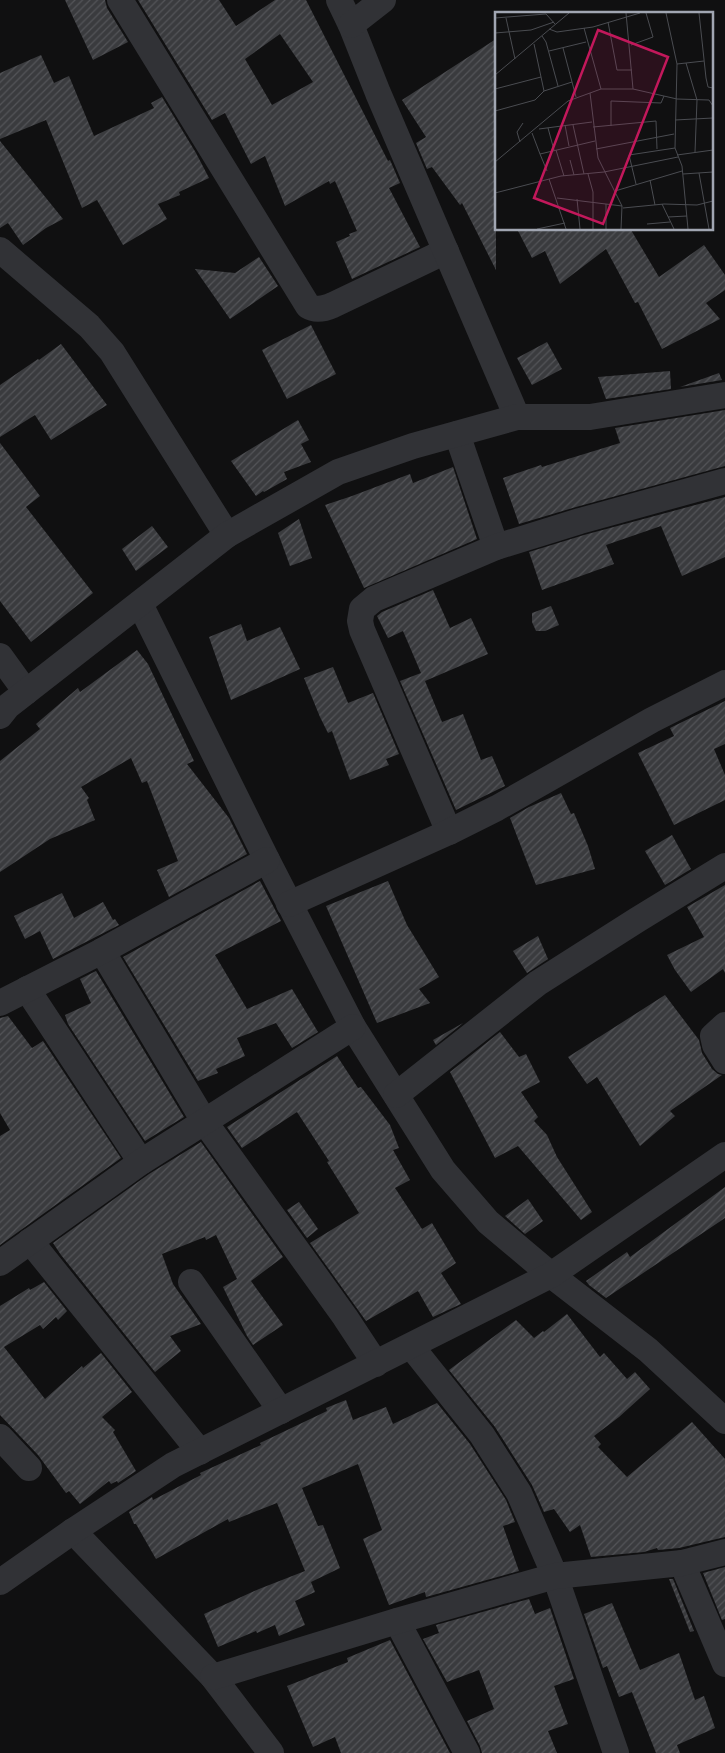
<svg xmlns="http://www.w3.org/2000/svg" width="725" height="1753" font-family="'Source Sans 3',sans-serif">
	<defs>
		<pattern id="building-hatch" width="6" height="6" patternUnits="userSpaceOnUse" patternTransform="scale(1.25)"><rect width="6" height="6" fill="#3a3b3e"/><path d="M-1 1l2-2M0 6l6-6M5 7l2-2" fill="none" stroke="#535458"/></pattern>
	</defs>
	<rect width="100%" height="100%" fill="#101011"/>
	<g fill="url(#building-hatch)" fill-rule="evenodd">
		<path d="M65,0h40l2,8 21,34 -35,18z"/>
		<path d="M138,0h81l17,26 39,-26h31l82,161 2,-1 10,23 -11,5 31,59 -68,32 -16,-37 14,-6 -1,-2 8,-3 -22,-50 -5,3 -1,-3 -44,25 -20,-50 -14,8 -26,-51 -13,7zM280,34l33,48 -41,23 -27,-46z"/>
		<path d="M496,39v231l-34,-67 -2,2 -28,-38 -5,2 -11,-26 10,-6 -24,-37z"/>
		<path d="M41,55l13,28 15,-7 25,60 60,-28 -3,-5 11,-6 34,56 13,25 -30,14 1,3 -22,9 9,15 -44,26 -26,-45 -15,8 -36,-88 -46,19v-66z"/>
		<path d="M0,141l63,78 -17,9 -23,17 -15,-22 -8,5z"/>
		<path d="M517,229h116l-2,1 28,47 45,-32 21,30v15l-19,13 14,16 -58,30 -24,-47 -3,1 -29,-54 -46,35 -15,-33 -13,7z"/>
		<path d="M259,257l19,29 -48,33 -35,-50 40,4z"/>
		<path d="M311,325l25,49 -49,25 -25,-49z"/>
		<path d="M547,342l15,27 -30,16 -15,-27z"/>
		<path d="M61,344l46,61 -56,35 -16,-25 -35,22v-52l38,-26 1,1z"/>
		<path d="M670,371l1,18 -65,10 -8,-22z"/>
		<path d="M719,373l3,7 -42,7z"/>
		<path d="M725,410v56l-149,41 -57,17 -16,-46 38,-13 1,2 78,-24 -5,-15z"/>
		<path d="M298,420l11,20 -8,4 10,18 -27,10 3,7 -23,13 -1,-1 -7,5 -25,-35z"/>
		<path d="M0,443l40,53 -14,11 67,86 -62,49 -31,-41z"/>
		<path d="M453,467l24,72 -113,49 -39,-83 27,-9 58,-22 3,9z"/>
		<path d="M725,497v60l-43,19 -21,-50 -55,19 8,19 -72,26 -13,-38 55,-17z"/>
		<path d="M299,519l13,39 -22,8 -12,-33z"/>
		<path d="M152,526l16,21 -32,24 -14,-22z"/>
		<path d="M433,590l17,38 21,-10 17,36 -63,27 17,41 21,-8 18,46 11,-4 13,30 -49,24 -56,-129 21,-8 -18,-42 -15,7 -11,-22 5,-4z"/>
		<path d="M551,606l8,19 -14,6h-9l-4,-9v-9z"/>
		<path d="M241,624l6,17 33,-14 20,42 -69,31 -22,-63z"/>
		<path d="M137,650l11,14 46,97 -7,3 42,54 18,36 -78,43 -12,-27 21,-9 -31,-80 -5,2 -11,-25 -50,29 8,11 -2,2 8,20 -45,19 -50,33v-111l40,-32 -4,-5 42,-36 2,4z"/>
		<path d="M333,667l15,36 25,-10 26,61 -13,5 3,6 -39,15 -18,-49 -4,2 -8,-16 -16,-39z"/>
		<path d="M725,701v43l-11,5 11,26v25l-51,25 -36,-72 36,-17 -4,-8z"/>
		<path d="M561,793l10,21 3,-1 14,33 7,23 -59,16 -26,-67 19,-11z"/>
		<path d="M672,835l19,34 -26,16 -20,-34z"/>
		<path d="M260,881l21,40 -66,34 32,54 45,-20 26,43 -26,16 -16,-25 -39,15 8,18 -29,13 2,4 -20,8 -75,-124z"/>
		<path d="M388,881l19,44 32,52 -20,12 11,14 -53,20 -51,-117z"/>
		<path d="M725,885v88l-2,-4 -32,23 -16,-22 -8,-15 37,-18 -17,-30z"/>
		<path d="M62,893l12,25 29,-16 10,18 2,-1 4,6 -66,34 -13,-28 -15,8 -11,-23z"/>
		<path d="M538,936l10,23 -21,14 -14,-22z"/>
		<path d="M96,971l88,146 -39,24 -77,-117 -3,-9 26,-12 -11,-24z"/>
		<path d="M665,995l34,45 3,13 10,16 6,5 4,1 -52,36 5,5 -35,30 -43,-69 -10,7 -19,-27z"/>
		<path d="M8,1016l24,32 11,-7 78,117 -121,87v-109l10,-6 -10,-17v-95z"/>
		<path d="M463,1023l-27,22 -3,-5z"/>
		<path d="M500,1032l19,25 7,-3 14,28 -19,10 17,25 -4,4 13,14 10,22 35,55 -11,8 -63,-74 -23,12 -45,-86z"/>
		<path d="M337,1056l21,32 3,-1 29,38 9,23 -6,2 17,30 -15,8 27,41 10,-6 24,40 -15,10 20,31 -28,13 -15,-26 -52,30 -56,-78 49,-30 -32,-51 2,-1 -32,-49 -55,36 -15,-21z"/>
		<path d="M201,1142l82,115 -32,24 32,44 -30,20 -6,-9 -24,-49 14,-8 -21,-44 -10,5 -1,-3 -43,17 11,30 28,40 -31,12 11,15 -26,21 -94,-117 -8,-12 96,-69z"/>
		<path d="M725,1187v31l-119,80 -17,-13 -3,-4 41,-29 3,5z"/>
		<path d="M528,1199l15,22 -18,13 -20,-18z"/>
		<path d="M299,1202l19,27 -11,9 -20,-28z"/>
		<path d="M44,1282l23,29 -9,9 -2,-3 -13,12 -3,-4 -36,22 41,52 37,-33 1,2 18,-15 31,39 -30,25 13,13 -2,2 23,39 -18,12 -1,-2 -6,3 -2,-3 -29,23 -11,-13 -3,2 -28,-38 -38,-40v-109l29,-18 1,2z"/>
		<path d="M567,1314l33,43 4,-4 23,26 8,-7 15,17 -31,28 -25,19 7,8 -3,3 29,30 65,-55 33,37v78l-46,11 -21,2 -1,-2 -13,4 -53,5 -11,-32 -10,7 -16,-23 -10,3 -12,-27 -37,-58 -46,-57 67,-50 18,18 9,-7 1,1z"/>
		<path d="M346,1400l7,20 33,-13 7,17 44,-21 33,41 36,56 9,22 -12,4 16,45 -93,26 -1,-5 -36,13 -26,-66 19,-9 -24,-66 -56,24 16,38 5,-1 17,43 -29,14 4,10 -20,9 10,24 -26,11 -4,-11 -18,8 -1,-2 -38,16 -14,-33 55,-25 46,-18 -28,-68 -48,19 -1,-3 -72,40 -20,-35h-2l-5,-12 23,-15 1,3 48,-25 -1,-2 61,-28 -1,-2 67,-32 -1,-3z"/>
		<path d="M725,1567v52l-3,1 -19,-47z"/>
		<path d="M669,1579h4l21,52 -4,1z"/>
		<path d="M529,1599l6,15 15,-6 24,71 -20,7 14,38 -20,7 9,22h-75l-2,-7 -13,-25 27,-12 -15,-39 -32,12 -24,-43 16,-6 -3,-8z"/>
		<path d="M612,1603l28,67 39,-17 16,47 9,-4 11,32 -38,17 3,8h-24l-24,-61 -13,5 -12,-31 -4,2 -19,-54z"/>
		<path d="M390,1640l60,113h-109l-6,-16 -22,10 -26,-61 61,-24 -1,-4z"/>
	</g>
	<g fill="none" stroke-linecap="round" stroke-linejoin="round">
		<g stroke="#313236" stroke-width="26">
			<path d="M120,0l188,306c8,5 16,3 25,-1l113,-54"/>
			<path d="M339,0l12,25 27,68 139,324"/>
			<path d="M351,25l32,-25"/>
			<path d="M0,250l89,76 23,26 115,183"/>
			<path d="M457,434l39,113"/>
			<path d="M140,604l127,256 86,167 90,143 45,52 63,53 97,75 77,71"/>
			<path d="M0,656l26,36"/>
			<path d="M0,716l8,-10 219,-171 111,-63 75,-26 104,-29h73l135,-22"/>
			<path d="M449,832l-87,-202 -2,-9 2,-12 12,-10 122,-52 84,-26 145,-40"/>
			<path d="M289,904l160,-72 48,-24 155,-88 73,-37"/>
			<path d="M102,951l102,170 141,196 31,47"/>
			<path d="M27,989l114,173"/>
			<path d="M0,1003l102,-52 165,-91"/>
			<path d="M725,1025l-12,11 2,9 10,16"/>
			<path d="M396,1095l142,-112 99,-63 88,-54"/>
			<path d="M30,1241l170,211"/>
			<path d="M0,1263l141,-101 212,-135"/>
			<path d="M191,1282l90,129"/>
			<path d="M411,1346l71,89 37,58 36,83 61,177"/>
			<path d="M0,1437l29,31"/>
			<path d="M73,1531l140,146 58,76"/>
			<path d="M682,1563l43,101"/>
			<path d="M0,1582l73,-51 100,-66 378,-190 174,-120"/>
			<path d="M397,1621l70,132"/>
			<path d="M213,1677l184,-56 158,-45 127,-13 43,-11"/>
		</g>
	</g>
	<g transform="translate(495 12)">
		<rect width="218" height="218" fill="#101011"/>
		<path fill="none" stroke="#4a4c51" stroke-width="1" d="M131,1l7,76M171,1l11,51 -2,84 7,18 6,63M204,1l7,65 2,9 5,1M0,6l51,-4 9,10M11,6l9,41M113,10l9,48h15M89,16l17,61M54,17l8,3 36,-5 47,-14M0,21l36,-3 23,-8M47,24l4,6 12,44M39,32l10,47 28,-9M136,33l22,-8 -7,-24M68,36l13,49M54,39l37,-9M191,51l11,37 -2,52M182,52l27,-3M0,63l74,-62M0,77l46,-12M95,81l8,65 24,48 -1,23M0,99l40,-11 9,-9M180,108l38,-2M70,113l4,21M78,113l11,49M116,114v-25l50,2 3,-7M98,115l63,-6 1,28M53,116l6,22M44,117l53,-7M37,121l8,21 55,-13M25,130l-3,-10 6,-9M101,137l78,-15M61,138l8,26M45,142l7,17M182,143l36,-5M75,148l4,15M0,150l73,-61 33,-12h32l44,10 32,1 4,6M204,161l10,56M93,162l5,18v37M188,162l30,-2M54,167l17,50M155,168l5,25M141,172l-7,-29 46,-7M120,179l67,-20M0,181l66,-17 43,-4 74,-15M62,186l65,8M82,187l3,30M167,192l12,25M128,196l41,-4 33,1 16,-4M173,205l19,-1M152,212l23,-2M42,217l28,-6M111,217v-25"/>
		<path fill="#c2185b" fill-opacity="0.15" stroke="#c2185b" stroke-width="2.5" d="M103,18l70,27 -65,167 -69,-26z"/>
		<rect width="218" height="218" fill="none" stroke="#a1a6b2" stroke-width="2.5"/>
	</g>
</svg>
